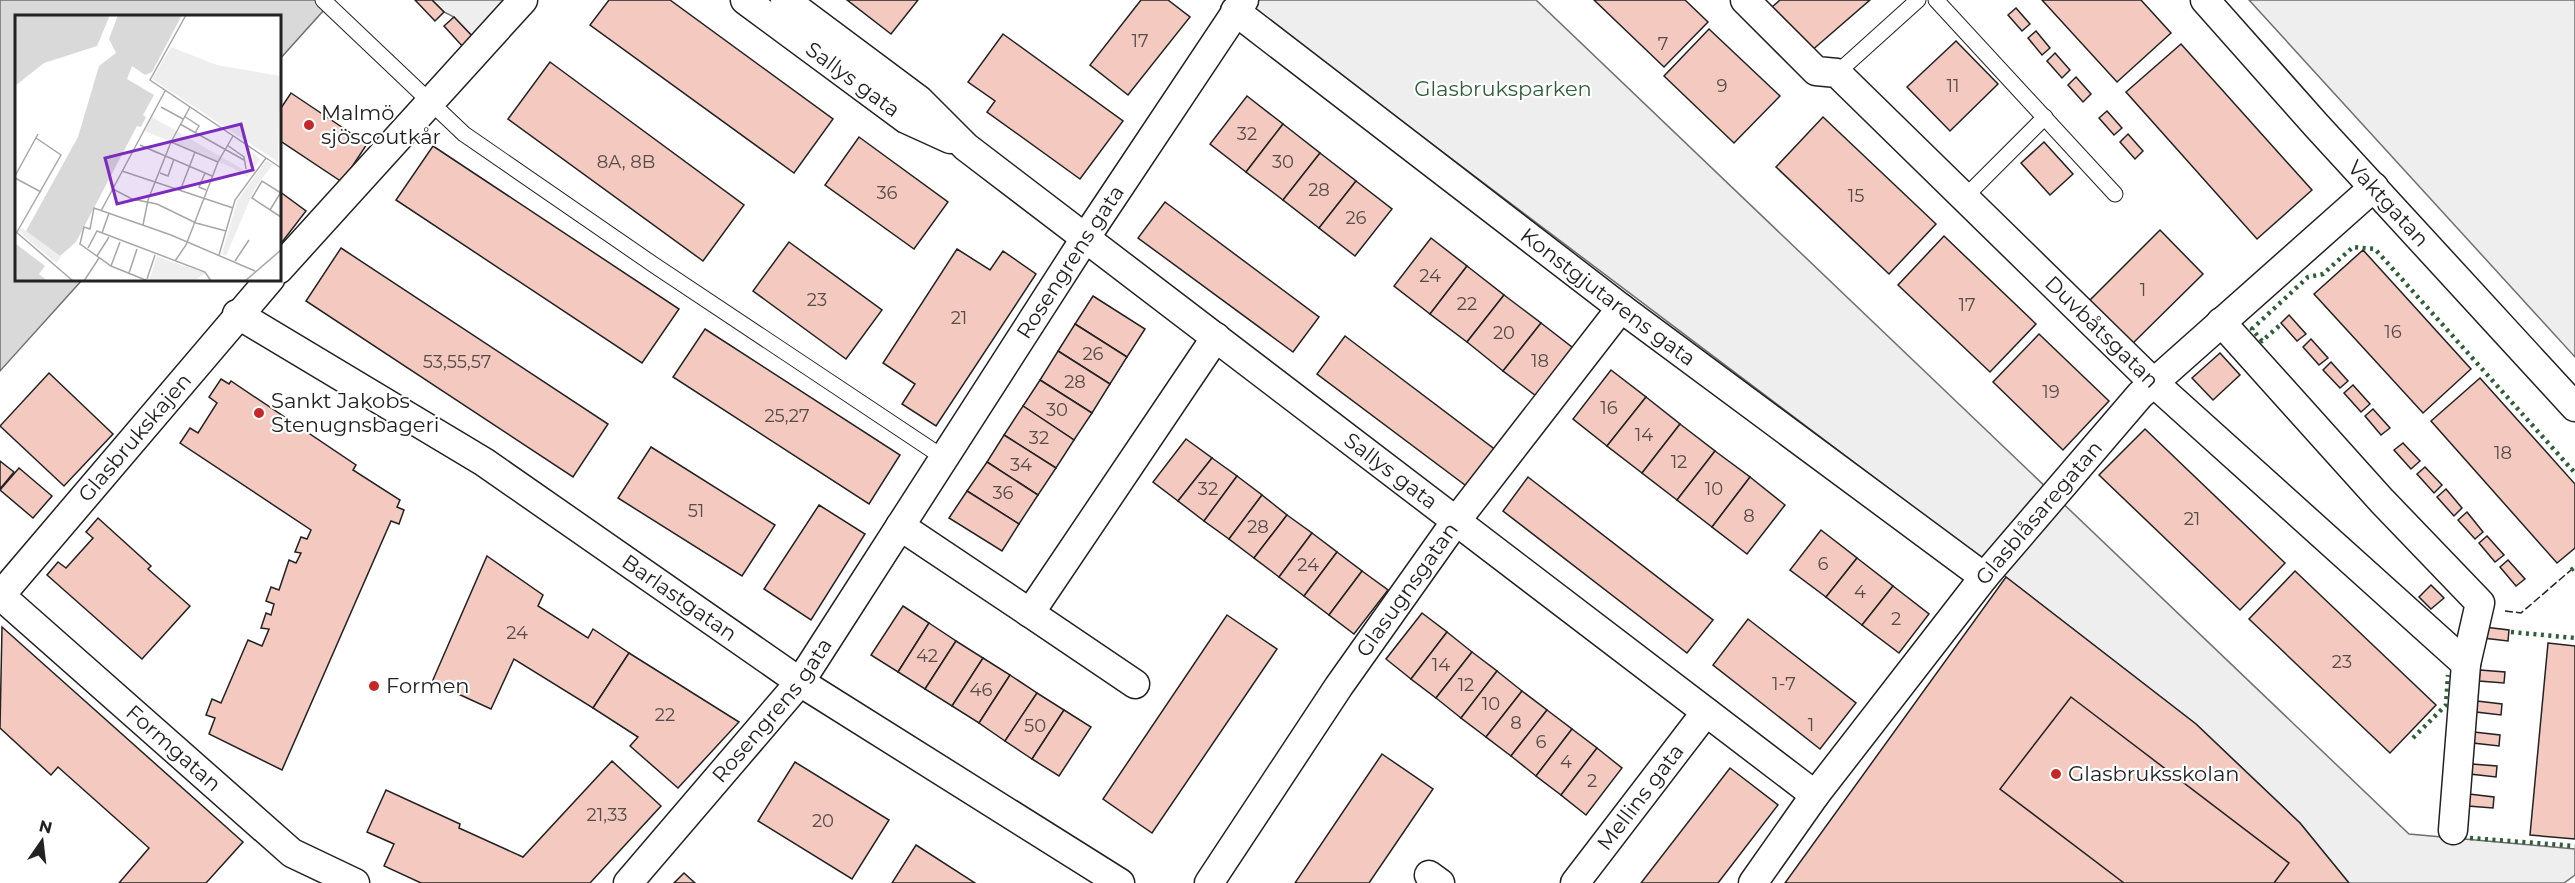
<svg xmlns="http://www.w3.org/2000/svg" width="2575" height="883" font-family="Montserrat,sans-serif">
	<rect width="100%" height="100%" fill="#fff"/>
	<g fill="#eee" stroke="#6f6f6f" stroke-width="1.5">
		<path d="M432,0h77l-35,38 -20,-21 -10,-5z"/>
		<path d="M1241,0h295l873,834 166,15v26l-11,8h-215l-49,-60 -104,-99 -190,-147z"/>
		<path d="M2249,0h326v357z"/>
	</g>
	<path fill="#d9d9d9" stroke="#6f6f6f" stroke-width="1.5" d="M0,0h333l-54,60v-44h-263v263h67l-83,92z"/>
	<g fill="#f3c9c0" stroke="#222" stroke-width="1.5">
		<path d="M415,0h17l12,12 -9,9z"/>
		<path d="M609,0h61l163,119 -39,54 -204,-148z"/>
		<path d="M847,0h71l-27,34z"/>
		<path d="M1141,0h27l22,17 -62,78 -38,-30z"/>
		<path d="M1594,0h91l23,22 -44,45z"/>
		<path d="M1780,0h90l-60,52 -38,-45z"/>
		<path d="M2042,0h99l30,33 -54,49z"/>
		<path d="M2016,8l14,16 -8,7 -14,-16z"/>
		<path d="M454,17l20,21 -10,10 -20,-22z"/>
		<path d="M1709,29l71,67 -46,47 -70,-67z"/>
		<path d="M2036,31l14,17 -8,7 -14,-17z"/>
		<path d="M1003,34l120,87 -43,58 -93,-67 8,-11 -27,-19z"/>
		<path d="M1956,41l42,43 -48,47 -43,-44z"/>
		<path d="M2181,44l131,146 -55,49 -131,-147z"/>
		<path d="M2055,53l15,17 -8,8 -15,-17z"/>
		<path d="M550,62l194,143 -41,56 -195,-142z"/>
		<path d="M2076,77l15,17 -8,8 -15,-17z"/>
		<path d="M291,93l76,51 -25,38 -63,-42v-29z"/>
		<path d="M1247,96l36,28 -37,48 -36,-28z"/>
		<path d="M2107,111l15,17 -8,7 -15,-17z"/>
		<path d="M1823,117l113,107 -47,50 -113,-107z"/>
		<path d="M1283,124l37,29 -37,47 -37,-28z"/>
		<path d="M2128,134l15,17 -8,8 -15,-17z"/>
		<path d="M859,137l89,65 -34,47 -89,-64z"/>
		<path d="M2044,142l29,32 -23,21 -29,-32z"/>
		<path d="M433,146l246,163 -37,54 -246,-163z"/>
		<path d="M1320,153l36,28 -37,47 -36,-28z"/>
		<path d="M1356,181l36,28 -37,47 -36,-28z"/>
		<path d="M279,191l27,20 -27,35z"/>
		<path d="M1165,202l154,115 -26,35 -155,-114z"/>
		<path d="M2160,230l43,44 -76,75 -43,-43z"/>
		<path d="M1944,236l92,88 -46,48 -92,-87z"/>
		<path d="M1431,238l36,28 -37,48 -36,-28z"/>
		<path d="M789,242l93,68 -36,49 -93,-68z"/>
		<path d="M341,248l267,176 -35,53 -267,-176z"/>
		<path d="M957,249l33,21 13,-19 33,23 -100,152 -34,-22 13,-20 -32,-21z"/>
		<path d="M2363,250l108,119 -48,44 -109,-119z"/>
		<path d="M1467,266l37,29 -37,47 -37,-28z"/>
		<path d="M1504,295l37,28 -38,48 -36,-29z"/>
		<path d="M1093,296l52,33 -18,28 -52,-33z"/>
		<path d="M2289,315l17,19 -9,7 -16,-18z"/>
		<path d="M1541,323l36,28 -37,48 -37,-28z"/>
		<path d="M1075,324l52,33 -17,27 -52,-33z"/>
		<path d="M705,329l195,126 -31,49 -196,-127z"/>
		<path d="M2039,334l70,67 -46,49 -70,-68z"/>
		<path d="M1345,336l152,115 -28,37 -152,-114z"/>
		<path d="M2311,339l17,19 -9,7 -16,-18z"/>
		<path d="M1058,351l52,33 -18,29 -52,-33z"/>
		<path d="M2220,353l20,22 -27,25 -21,-22z"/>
		<path d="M2331,362l17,19 -8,7 -17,-18z"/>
		<path d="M1611,370l35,27 -39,49 -34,-27z"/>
		<path d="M49,373l64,61 -49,52 -64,-60z"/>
		<path d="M2480,378l95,106v64l-18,15 -126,-142z"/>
		<path d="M221,379l8,5 2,-3 125,84 -3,5 47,30 -3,7 7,3 -5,14 -8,-3 -109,249 -73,-36 6,-16 -9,-3 6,-16 9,4 27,-63 14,6 7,-17 -8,-1 5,-15 5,2 3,-11 -8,-3 5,-14 8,3 10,-30 7,3 5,-10 -6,-1 6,-15 6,2 4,-9 -131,-87 10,-15 8,5 19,-30 -8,-6z"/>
		<path d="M1040,380l52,33 -18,27 -51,-34z"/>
		<path d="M2353,385l17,19 -9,8 -17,-19z"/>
		<path d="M1646,397l34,27 -38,49 -35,-27z"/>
		<path d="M1023,406l51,34 -18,28 -52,-33z"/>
		<path d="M2373,409l17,19 -9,7 -16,-19z"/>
		<path d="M1680,424l35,27 -38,49 -35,-27z"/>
		<path d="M2145,429l140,134 -45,47 -141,-135z"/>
		<path d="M1004,435l52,33 -18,27 -51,-33z"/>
		<path d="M1186,439l26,19 -34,43 -25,-19z"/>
		<path d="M2403,443l17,18 -9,8 -17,-19z"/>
		<path d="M651,447l124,78 -33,51 -124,-78z"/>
		<path d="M1715,451l35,26 -38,50 -35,-27z"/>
		<path d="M1212,458l25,18 -33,45 -26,-20z"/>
		<path d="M0,461l14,11 -14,17z"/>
		<path d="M987,462l51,33 -19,29 -52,-33z"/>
		<path d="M2425,467l17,18 -8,8 -17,-19z"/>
		<path d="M19,468l33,28 -19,22 -33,-28z"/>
		<path d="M1237,476l25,19 -33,44 -25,-18z"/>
		<path d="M1528,477l185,143 -26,33 -184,-142z"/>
		<path d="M1750,477l35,28 -38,49 -35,-27z"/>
		<path d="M2446,489l16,19 -8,8 -17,-19z"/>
		<path d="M967,491l52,33 -17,27 -53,-33z"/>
		<path d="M1262,495l25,20 -33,43 -25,-19z"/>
		<path d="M819,505l46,29 -54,86 -47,-31z"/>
		<path d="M2467,512l16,20 -8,7 -17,-19z"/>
		<path d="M1287,515l25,18 -33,44 -25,-19z"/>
		<path d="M98,518l53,48 -3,3 42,37 -48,53 -95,-84 11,-13 8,6 27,-30 -7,-6z"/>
		<path d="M1821,530l36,28 -31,39 -36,-27z"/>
		<path d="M1312,533l25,19 -33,44 -25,-19z"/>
		<path d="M2487,536l17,19 -9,7 -16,-19z"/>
		<path d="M1337,552l25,19 -33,44 -25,-19z"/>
		<path d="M487,556l56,39 -5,11 50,32 5,-9 36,24 -36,55 -79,-49 -23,50 -59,-27z"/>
		<path d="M1857,558l36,28 -31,39 -36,-28z"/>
		<path d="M2508,560l17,19 -9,7 -16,-19z"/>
		<path d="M1362,571l26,19 -34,44 -25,-19z"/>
		<path d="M2295,571l141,134 -46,48 -141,-134z"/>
		<path d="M2006,577l190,147 104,99 49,60h-564z"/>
		<path d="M2431,585l13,13 -13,11 -12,-12z"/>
		<path d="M1893,586l36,28 -30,39 -37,-28z"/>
		<path d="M903,606l26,17 -31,49 -27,-17z"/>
		<path d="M1422,613l25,19 -36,47 -25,-20z"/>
		<path d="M1227,615l50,34 -125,184 -49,-34z"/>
		<path d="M1748,619l108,84 -36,46 -107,-84z"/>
		<path d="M929,623l27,18 -31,48 -27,-17z"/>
		<path d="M2,627l241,215 -37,41h-87l30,-35 -91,-81 -7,8 -51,-47z"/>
		<path d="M2484,627l25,3 -1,11 -25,-3z"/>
		<path d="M1447,632l25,20 -36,46 -25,-19z"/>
		<path d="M956,641l27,17 -31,48 -27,-17z"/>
		<path d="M2548,643l27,3v193l-45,-4z"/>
		<path d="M1472,652l25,19 -36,47 -25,-20z"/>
		<path d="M629,653l110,69 -61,66 -48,-42 8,-9 -45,-29z"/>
		<path d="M983,658l27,17 -31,48 -27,-17z"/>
		<path d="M2480,670l25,2 -1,11 -25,-2z"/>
		<path d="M1497,671l25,20 -36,46 -25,-19z"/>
		<path d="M1010,675l27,18 -32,48 -26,-18z"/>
		<path d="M1522,691l25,19 -36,46 -25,-19z"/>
		<path d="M1037,693l27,17 -32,49 -27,-18z"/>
		<path d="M2071,697l218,166 -15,20h-150l-124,-94z"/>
		<path d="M2477,701l25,3 -1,11 -25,-3z"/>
		<path d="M1064,710l27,17 -32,49 -27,-17z"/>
		<path d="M1547,710l25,19 -36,47 -25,-20z"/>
		<path d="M1572,729l25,19 -36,47 -25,-19z"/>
		<path d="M2474,732l26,3 -1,11 -26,-3z"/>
		<path d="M1597,748l25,20 -36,47 -25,-20z"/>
		<path d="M1382,754l51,35 -64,94h-74z"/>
		<path d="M612,761l49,45 -71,77h-169l-37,-17 10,-22 -27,-12 19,-42 74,34 -1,4 64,29z"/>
		<path d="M795,762l94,58 -37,59 -94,-58z"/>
		<path d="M2472,764l25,2 -1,11 -26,-3z"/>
		<path d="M1730,768l48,37 -60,78h-77z"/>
		<path d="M2469,794l25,3 -1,11 -25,-2z"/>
		<path d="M916,845l59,38h-83z"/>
		<path d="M684,873l11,10h-21z"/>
	</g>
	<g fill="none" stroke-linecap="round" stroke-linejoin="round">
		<defs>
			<g id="lane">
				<path d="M323,0l141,134 190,131 290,193"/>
				<path d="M1936,0l179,194"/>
				<path d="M1837,73l81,-73"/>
				<path d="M1964,198l81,-81"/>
			</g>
			<g id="street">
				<path id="s1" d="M745,0l161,119 44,20"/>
				<path id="s2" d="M785,0l134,100 47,47 849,648"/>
				<path id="s3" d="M1745,0l71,71 21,2 317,310 312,281"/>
				<path id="s4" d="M2205,0l111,125 259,282"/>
				<path id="s5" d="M1235,11l386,297 363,269"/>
				<path d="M279,269l244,-269"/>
				<path id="s6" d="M237,314l247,148 316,220 320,201"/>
				<path d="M2221,322l161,179 98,102 -14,61 -13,166"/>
				<path d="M900,526l130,87 186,-276"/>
				<path id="s7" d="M0,596l270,-317"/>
				<path id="s8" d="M1,596l291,257 63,30"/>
				<path d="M1030,613l105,71"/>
				<path d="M1429,875l11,8"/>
				<path id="s9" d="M628,883l172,-201 286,-445 158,-237"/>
				<path id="s10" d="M1209,883l130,-197 117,-165 165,-213"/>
				<path id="s11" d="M1575,883l131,-171"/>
				<path id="s12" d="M1753,883l62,-88 169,-218 156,-182 234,-208"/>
			</g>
		</defs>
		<use href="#lane" stroke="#222" stroke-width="17"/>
		<use href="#street" stroke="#222" stroke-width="31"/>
		<use href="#lane" stroke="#fff" stroke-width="15"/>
		<use href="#street" stroke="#fff" stroke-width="28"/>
		<g stroke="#2f5e38" stroke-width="4.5" stroke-dasharray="3 4.5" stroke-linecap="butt">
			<path d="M2279,326l-17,15 -10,-12 56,-52 15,-3 30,-27 22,2 200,224"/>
			<path d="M2571,570l4,-3"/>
			<path d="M2511,632l64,6"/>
			<path d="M2413,738l33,-33 2,-30"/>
			<path d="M2470,838l105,8"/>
		</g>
		<path stroke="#222" stroke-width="1.5" stroke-dasharray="8 3" stroke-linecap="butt" d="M2505,611l16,2 50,-43"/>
	</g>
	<g fill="#c62828" stroke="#fff" stroke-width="2">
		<circle cx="309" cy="125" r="6"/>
		<circle cx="259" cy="413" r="6"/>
		<circle cx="374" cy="686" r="6"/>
		<circle cx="2056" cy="774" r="6"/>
	</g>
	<g text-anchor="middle" stroke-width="4.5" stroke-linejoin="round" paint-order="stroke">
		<g font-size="18" fill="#564c4a">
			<text x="1140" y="47">17</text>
			<text x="1663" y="50">7</text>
			<text x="1722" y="92">9</text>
			<text x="1953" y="92">11</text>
			<text x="1247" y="140">32</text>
			<text x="626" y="168">8A, 8B</text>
			<text x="1283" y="168">30</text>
			<text x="1319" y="196">28</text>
			<text x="887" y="199">36</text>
			<text x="1856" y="202">15</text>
			<text x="1356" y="224">26</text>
			<text x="1430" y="282">24</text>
			<text x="2143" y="296">1</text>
			<text x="817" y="306">23</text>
			<text x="1467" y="310">22</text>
			<text x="1967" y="311">17</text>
			<text x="959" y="324">21</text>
			<text x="2393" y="338">16</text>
			<text x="1504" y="339">20</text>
			<text x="1093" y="360">26</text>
			<text x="1540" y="367">18</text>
			<text x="457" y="368">53,55,57</text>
			<text x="1075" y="388">28</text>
			<text x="2051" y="398">19</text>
			<text x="1609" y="414">16</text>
			<text x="1057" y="416">30</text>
			<text x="787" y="422">25,27</text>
			<text x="1644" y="441">14</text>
			<text x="1039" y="444">32</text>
			<text x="2503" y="459">18</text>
			<text x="1679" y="468">12</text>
			<text x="1021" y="471">34</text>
			<text x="1208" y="495">32</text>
			<text x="1714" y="495">10</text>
			<text x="1003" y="499">36</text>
			<text x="696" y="517">51</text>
			<text x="1749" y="522">8</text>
			<text x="2192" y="525">21</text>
			<text x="1258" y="533">28</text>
			<text x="1823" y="570">6</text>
			<text x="1308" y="571">24</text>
			<text x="1860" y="598">4</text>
			<text x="1896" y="625">2</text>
			<text x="517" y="639">24</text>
			<text x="927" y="662">42</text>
			<text x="2342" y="668">23</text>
			<text x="1441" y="671">14</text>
			<text x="1784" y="690">1-7</text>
			<text x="1466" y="691">12</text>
			<text x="981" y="696">46</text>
			<text x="1491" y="710">10</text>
			<text x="665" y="721">22</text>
			<text x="1516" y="729">8</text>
			<text x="1811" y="731">1</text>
			<text x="1035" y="732">50</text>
			<text x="1541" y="748">6</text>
			<text x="1566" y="768">4</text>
			<text x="1592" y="787">2</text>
			<text x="607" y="821">21,33</text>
			<text x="823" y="827">20</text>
		</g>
		<g font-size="21" fill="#222" stroke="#fff">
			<text dy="7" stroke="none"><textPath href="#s1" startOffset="134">Sallys gata</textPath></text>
			<text dy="7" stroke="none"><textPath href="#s4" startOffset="274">Vaktgatan</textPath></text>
			<text dy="7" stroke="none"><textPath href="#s9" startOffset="764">Rosengrens gata</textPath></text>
			<text dy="7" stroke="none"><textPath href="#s5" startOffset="470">Konstgjutarens gata</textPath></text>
			<text dy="7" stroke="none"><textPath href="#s3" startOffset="492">Duvbåtsgatan</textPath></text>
			<text dy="7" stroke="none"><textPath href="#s7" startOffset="208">Glasbrukskajen</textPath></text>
			<text dy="7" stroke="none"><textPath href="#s2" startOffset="768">Sallys gata</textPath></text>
			<text dy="7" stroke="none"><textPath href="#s12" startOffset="468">Glasblåsaregatan</textPath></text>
			<text dy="7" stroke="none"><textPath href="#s10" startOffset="354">Glasugnsgatan</textPath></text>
			<text dy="7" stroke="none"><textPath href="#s6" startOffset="526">Barlastgatan</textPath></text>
			<text dy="7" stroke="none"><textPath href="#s9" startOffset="225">Rosengrens gata</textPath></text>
			<text dy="7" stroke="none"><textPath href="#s8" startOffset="230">Formgatan</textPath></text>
			<text dy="7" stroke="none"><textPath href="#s11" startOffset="108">Mellins gata</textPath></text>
		</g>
		<g font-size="21" fill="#2f5e38" stroke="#fff">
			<text x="1503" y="96">Glasbruksparken</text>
		</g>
		<g font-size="21" fill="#222" stroke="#fff" text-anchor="start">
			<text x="321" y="120">Malmö<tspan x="321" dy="24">sjöscoutkår</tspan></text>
			<text x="271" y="408">Sankt Jakobs<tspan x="271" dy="24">Stenugnsbageri</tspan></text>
			<text x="386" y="693">Formen</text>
			<text x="2068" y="781">Glasbruksskolan</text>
		</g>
	</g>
	<g transform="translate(15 15)">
		<rect width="266" height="266" fill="#fff"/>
		<path d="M156,32l46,18 63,11v-8l-2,94 -126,-83zM137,102l92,53 10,-2 -2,-17 8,9 -6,8 -7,9 -16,-10 -86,-36zM251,146l7,3 -18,24 -29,68 -4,-2 15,-53zM7,213l39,29 -5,6 -30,-25 -7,-7zM142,241l9,4 40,13 -11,7 -46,1z" fill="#eee"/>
		<path d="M0,0h95l-13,31 -53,17 -29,23zM103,0h64l-30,57 -7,3 -13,-9 -5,13 27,16 -11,20 3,2 -5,10 -4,-1 -61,116 -16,14 -34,-25 52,-94 21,-71 17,-13 -7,-14zM1,229l29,22 -6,8 7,6h-31z" fill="#d9d9d9"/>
		<path fill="none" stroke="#a7a7a7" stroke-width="1.5" d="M171,0l-36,65 131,88M146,92l22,12M169,101l15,10 -4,7M165,109l64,36M156,127l47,20M212,130l17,12 2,12M143,138l-18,-8 72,31M107,156l111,37M145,158l8,3 6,-17M190,158l-6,14 7,3M0,161l23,-42M0,163l26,14M98,174l19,10 25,5 39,19 30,8M165,176l15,-39M266,178l-19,-12 -10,17 29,19M255,195l11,-18M86,196l64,-120M128,210l5,-25 23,-58 19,-35M0,216l58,50M2,217l44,-77 -25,-17M87,218l7,-20M73,233l9,-17 108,41 6,9M204,240l16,-55 31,-42M82,241l12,-19M160,246l11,-16 32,-83 15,-26M220,246l14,-21M96,251l9,-24M114,258l8,-24M132,264l8,-24M69,266l15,-23M133,266l-37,-15 -31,-22 4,-17 6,2 4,-21 77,27 84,36M230,266l36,-31"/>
		<path fill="#7b2cbf" fill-opacity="0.15" stroke="#7b2cbf" stroke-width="3" d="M226,109l12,46 -136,34 -12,-46z"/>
		<rect width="266" height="266" fill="none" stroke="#222" stroke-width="3"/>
	</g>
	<g transform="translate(42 841) rotate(14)" stroke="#ffffff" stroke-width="4.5" paint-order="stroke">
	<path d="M0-4.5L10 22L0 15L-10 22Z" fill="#222222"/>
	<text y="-9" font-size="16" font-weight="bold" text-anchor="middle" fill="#222222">N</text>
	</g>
</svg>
